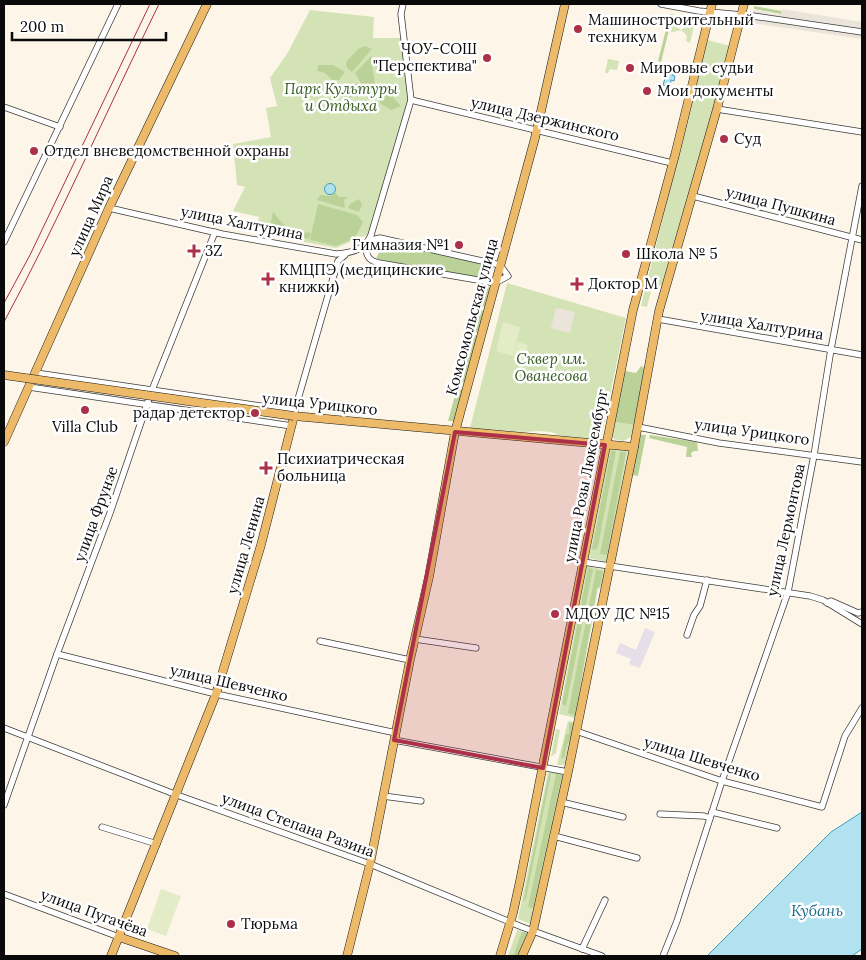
<svg xmlns="http://www.w3.org/2000/svg" width="866" height="960" font-family="Lora,serif">
	<rect width="100%" height="100%" fill="#fdf6e8"/>
	<path fill="#e6dee8" d="M645,628l10,4 -15,36 -11,-4 2,-5 -15,-6 4,-10 16,7z"/>
	<g fill="#d4e3b6">
		<path d="M310,10l64,7 -1,21h28l8,49 -1,15 -32,110 -4,6 -1,12 -4,5 -31,13 -80,-15 3,-16 -26,-6 12,-24 -8,-2 -4,-41 38,-7 -5,-29 11,-2 -7,-28 17,-24z"/>
		<path d="M676,15l2,4 -2,7 5,4 5,-3v-5l10,-4 -6,25 -4,-2 1,-5c-7,-9 -8,-4 -16,-4z"/>
		<path d="M707,40l24,6 -66,240 -12,-2 -6,23 -6,-1z"/>
		<path d="M608,59l11,2 -2,9 -7,-1 -2,4h-3z"/>
		<path d="M507,283l119,35 -25,121 -39,-3 -11,-4 -13,-1 -13,1 -55,-4z"/>
		<path d="M614,422l21,3 -4,12 -8,4 -9,-2 -2,-4z"/>
		<path d="M610,449l18,2 -21,111 -18,-4z"/>
		<path d="M587,566l18,4 -3,17 -4,2 -16,90 2,3 -8,36 -17,-4z"/>
		<path d="M568,721l7,1 -8,41 -4,2h-6z"/>
		<path d="M556,729l4,1 -4,23 -5,4z"/>
		<path d="M548,772l17,2 -34,150 -13,-5z"/>
		<path d="M517,930l11,3 -9,23h-11z"/>
	</g>
	<g fill="#bad297">
		<path d="M754,6l28,5 -1,3 -27,-5z"/>
		<path d="M670,14h3l-12,48 -3,-1z"/>
		<path d="M365,46l7,3 -20,23 -5,-4 -1,-6 12,-13z"/>
		<path d="M371,56l4,30 -4,2 -2,3h-4l-10,-18z"/>
		<path d="M320,65h13l12,7 -6,8h-7l-7,-7 -8,-2 1,-5z"/>
		<path d="M358,83l5,8 -17,8 -4,-9z"/>
		<path d="M380,86l7,5 14,15 -10,4 -10,-6 -11,-13 2,-2z"/>
		<path d="M335,192l4,5h9l-4,3 1,8 -28,-8 3,-5 11,1z"/>
		<path d="M359,199l3,5 -3,8 -11,-4 2,-4z"/>
		<path d="M318,204l39,11 6,7 -8,16 -19,8 -26,-6z"/>
		<path d="M273,212l15,18 13,4 3,-2 7,1 -2,6 -40,-8z"/>
		<path d="M384,241l106,24 -4,7 -6,1 -1,5 -103,-19z"/>
		<path d="M483,286l8,2 -4,17 -5,2 -5,-4z"/>
		<path d="M479,309l3,1 2,3 -5,18 -4,2 -5,-3 5,-17z"/>
		<path d="M469,334l10,2 -14,46 -4,1 -2,-4z"/>
		<path d="M641,366l4,2 -10,57 -21,-3 11,-51 11,2z"/>
		<path d="M457,388l7,2 -8,31h-8z"/>
		<path d="M641,435h5l-8,41 -6,-1z"/>
		<path d="M650,435l47,7 1,9h-4l-3,2 1,4h-6l1,-10 -38,-9z"/>
		<path d="M611,451h5l-18,96 -3,3 -3,-1z"/>
		<path d="M620,452h6l-19,103 -7,-1z"/>
		<path d="M588,568l5,1 -27,137 -4,-2z"/>
		<path d="M596,570l7,1 -3,15 -3,2 -22,128 -7,-3z"/>
		<path d="M569,723h4c0,9 -2,15 -6,22 -2,5 -1,9 -3,13h-3l5,-24h3z"/>
		<path d="M549,773l2,1 -25,125 -3,3z"/>
		<path d="M556,774l6,1 -29,133 -5,-1z"/>
		<path d="M522,932l5,1 -10,23h-4z"/>
	</g>
	<g fill="#e4ebc7">
		<path d="M503,322l17,5 -7,29 -17,-5z"/>
		<path d="M517,342l11,3 -5,18 -10,-3z"/>
		<path d="M161,889l20,7 -15,40 -19,-7z"/>
	</g>
	<g fill="#ebe4da">
		<path d="M782,9l80,13v8l-109,-16 1,-4 27,5z"/>
		<path d="M752,18l110,16v5l-111,-16z"/>
		<path d="M556,308l19,4 -5,21 -19,-5z"/>
	</g>
	<g fill="#b2e1f0" stroke="#409fc0">
		<path d="M667,71l6,1 -1,3 3,1 -1,5 -3,-1 -1,7 -7,-2z"/>
		<circle cx="330" cy="189" r="5.5"/>
		<path d="M862,812v137l-10,7h-145l124,-124z"/>
	</g>
	<g fill="none" stroke-linecap="round" stroke-linejoin="round">
		<defs>
			<g id="minor">
				<path d="M661,4l38,7 54,5 109,16"/>
				<path d="M411,100l261,63"/>
				<path d="M4,107l56,20"/>
				<path d="M717,109l145,23"/>
				<path d="M693,196l169,44"/>
				<path d="M109,208l113,26 114,20c15,-1 29,-4 35,-19l40,-135 -10,-86 2,-10"/>
				<path d="M380,238l120,27 8,11 -13,7 -116,-20c-9,-2 -13,-6 -13,-16l5,-7z"/>
				<path d="M4,242l114,-238"/>
				<path d="M658,319l204,36"/>
				<path d="M36,373l259,38"/>
				<path d="M29,387l263,39"/>
				<path d="M294,413l44,-152 7,-6"/>
				<path d="M638,427l81,16 143,19"/>
				<path d="M583,562l227,34 13,4 39,24"/>
				<path d="M827,603l4,-2 27,12 4,-1"/>
				<path d="M687,635l7,-20 6,-9 7,-26"/>
				<path d="M415,639l61,9"/>
				<path d="M320,641l90,19"/>
				<path d="M57,654l159,40 180,39"/>
				<path d="M4,728l173,67 193,69 152,63 80,29"/>
				<path d="M576,731l146,50 100,26 23,-71 17,-28"/>
				<path d="M394,740l174,32"/>
				<path d="M383,796l38,5"/>
				<path d="M561,802l62,15"/>
				<path d="M4,805l53,-151 53,-141 42,-123 63,-158"/>
				<path d="M712,812l65,16"/>
				<path d="M660,814l44,2 6,2"/>
				<path d="M102,827l55,17"/>
				<path d="M554,836l83,22"/>
				<path d="M4,894l115,43"/>
				<path d="M582,949l23,-49"/>
				<path d="M663,956l14,-35 45,-140 66,-189 26,-137 17,-106 31,-163"/>
			</g>
			<g id="major">
				<path d="M4,442l105,-234 98,-204"/>
				<path d="M119,937l56,19"/>
				<path d="M111,956l105,-262 45,-149 33,-129 340,31"/>
				<path d="M347,956l23,-92 40,-204 19,-83 26,-145 80,-294 30,-134"/>
				<path d="M500,956l13,-43 7,-32 113,-571 42,-155 37,-151"/>
				<path d="M522,956l11,-25 35,-159 66,-325 25,-136 58,-202 27,-105"/>
			</g>
		</defs>
		<use href="#minor" stroke="#3d3d3d" stroke-width="7"/>
		<use href="#major" stroke="#1b1b1b" stroke-width="9"/>
		<use href="#minor" stroke="#fff" stroke-width="5.5"/>
		<use href="#major" stroke="#ecba69" stroke-width="8"/>
		<g stroke="#ac3047" stroke-width="1">
			<path d="M4,303l26,-48 120,-251"/>
			<path d="M4,322c56,-104 103,-212 155,-318"/>
		</g>
		<defs>
			<path id="major-bridge" d="M4,375l290,41"/>
		</defs>
		<use href="#major-bridge" stroke="#1b1b1b" stroke-width="9" stroke-linecap="butt"/>
		<use href="#major-bridge" stroke="#ecba69" stroke-width="8"/>
	</g>
	<path fill="#ac3047" fill-opacity="0.2" stroke="#ac3047" stroke-width="4" stroke-linejoin="round" d="M455,432l150,13 -62,323 -149,-28z"/>
	<g fill="#ac3047" stroke="#fff" stroke-width="2">
		<circle cx="578" cy="29" r="5"/>
		<circle cx="487" cy="58" r="5"/>
		<circle cx="630" cy="68" r="5"/>
		<circle cx="647" cy="91" r="5"/>
		<circle cx="724" cy="139" r="5"/>
		<circle cx="34" cy="151" r="5"/>
		<circle cx="459" cy="245" r="5"/>
		<path d="M191.5 243.5h5v5h5v5h-5v5h-5v-5h-5v-5h5z"/>
		<circle cx="626" cy="254" r="5"/>
		<path d="M265.5 271.5h5v5h5v5h-5v5h-5v-5h-5v-5h5z"/>
		<path d="M574.5 276.5h5v5h5v5h-5v5h-5v-5h-5v-5h5z"/>
		<circle cx="85" cy="410" r="5"/>
		<circle cx="255" cy="413" r="5"/>
		<path d="M263.5 460.5h5v5h5v5h-5v5h-5v-5h-5v-5h5z"/>
		<circle cx="555" cy="614" r="5"/>
		<circle cx="231" cy="924" r="5"/>
	</g>
	<g text-anchor="middle" stroke-width="5" stroke-linejoin="round" paint-order="stroke">
		<g font-size="15" fill="#0a0a0a" stroke="#fff" text-anchor="start">
			<text x="588" y="25">Машиностроительный<tspan x="588" dy="17">техникум</tspan></text>
			<text x="477" y="54" text-anchor="end">ЧОУ-СОШ<tspan x="477" dy="17">"Перспектива"</tspan></text>
			<text x="640" y="73">Мировые судьи</text>
			<text x="657" y="96">Мои документы</text>
			<text x="734" y="144">Суд</text>
			<text x="44" y="156">Отдел вневедомственной охраны</text>
			<text x="449" y="250" text-anchor="end">Гимназия №1</text>
			<text x="205" y="256">3Z</text>
			<text x="636" y="259">Школа № 5</text>
			<text x="279" y="275">КМЦПЭ (медицинские<tspan x="279" dy="17">книжки)</tspan></text>
			<text x="588" y="289">Доктор М</text>
			<text x="245" y="418" text-anchor="end">радар детектор</text>
			<text x="85" y="432" text-anchor="middle">Villa Club</text>
			<text x="277" y="464">Психиатрическая<tspan x="277" dy="17">больница</tspan></text>
			<text x="565" y="619">МДОУ ДС №15</text>
			<text x="241" y="929">Тюрьма</text>
		</g>
		<g font-size="15" font-style="italic" fill="#355a21" stroke="#fff">
			<text x="341" y="94">Парк Культуры<tspan x="341" dy="17">и Отдыха</tspan></text>
			<text x="551" y="364">Сквер им.<tspan x="551" dy="17">Ованесова</tspan></text>
		</g>
		<g font-size="15" fill="#0a0a0a" stroke="#fff">
			<text transform="translate(545 119) rotate(13)" y="5">улица Дзержинского</text>
			<text transform="translate(781 206) rotate(15)" y="5">улица Пушкина</text>
			<text transform="translate(91 216) rotate(-66)" y="5">улица Мира</text>
			<text transform="translate(242 223) rotate(11)" y="5">улица Халтурина</text>
			<text transform="translate(472 317) rotate(-75)" y="5">Комсомольская улица</text>
			<text transform="translate(762 325) rotate(9)" y="5">улица Халтурина</text>
			<text transform="translate(320 404) rotate(6)" y="5">улица Урицкого</text>
			<text transform="translate(752 432) rotate(8)" y="5">улица Урицкого</text>
			<text transform="translate(586 476) rotate(-79)" y="5">улица Розы Люксембург</text>
			<text transform="translate(96 514) rotate(-70)" y="5">улица Фрунзе</text>
			<text transform="translate(786 530) rotate(-78)" y="5">улица Лермонтова</text>
			<text transform="translate(246 545) rotate(-74)" y="5">улица Ленина</text>
			<text transform="translate(229 683) rotate(13)" y="5">улица Шевченко</text>
			<text transform="translate(702 759) rotate(17)" y="5">улица Шевченко</text>
			<text transform="translate(298 825) rotate(20)" y="5">улица Степана Разина</text>
			<text transform="translate(94 913) rotate(20)" y="5">улица Пугачёва</text>
		</g>
		<g font-size="16" font-style="italic" fill="#206e8f" stroke="#fff">
			<text x="817" y="916">Кубань</text>
		</g>
	</g>
	<rect width="866" height="960" fill="none" stroke="#0a0a0a" stroke-width="10"/>
	<path d="M12 32v8h154v-8" fill="none" stroke="#0a0a0a" stroke-width="2.5"/>
	<text x="20" y="32" font-size="15" fill="#0a0a0a" stroke="#ffffff" stroke-width="4" paint-order="stroke">200 m</text>
</svg>
